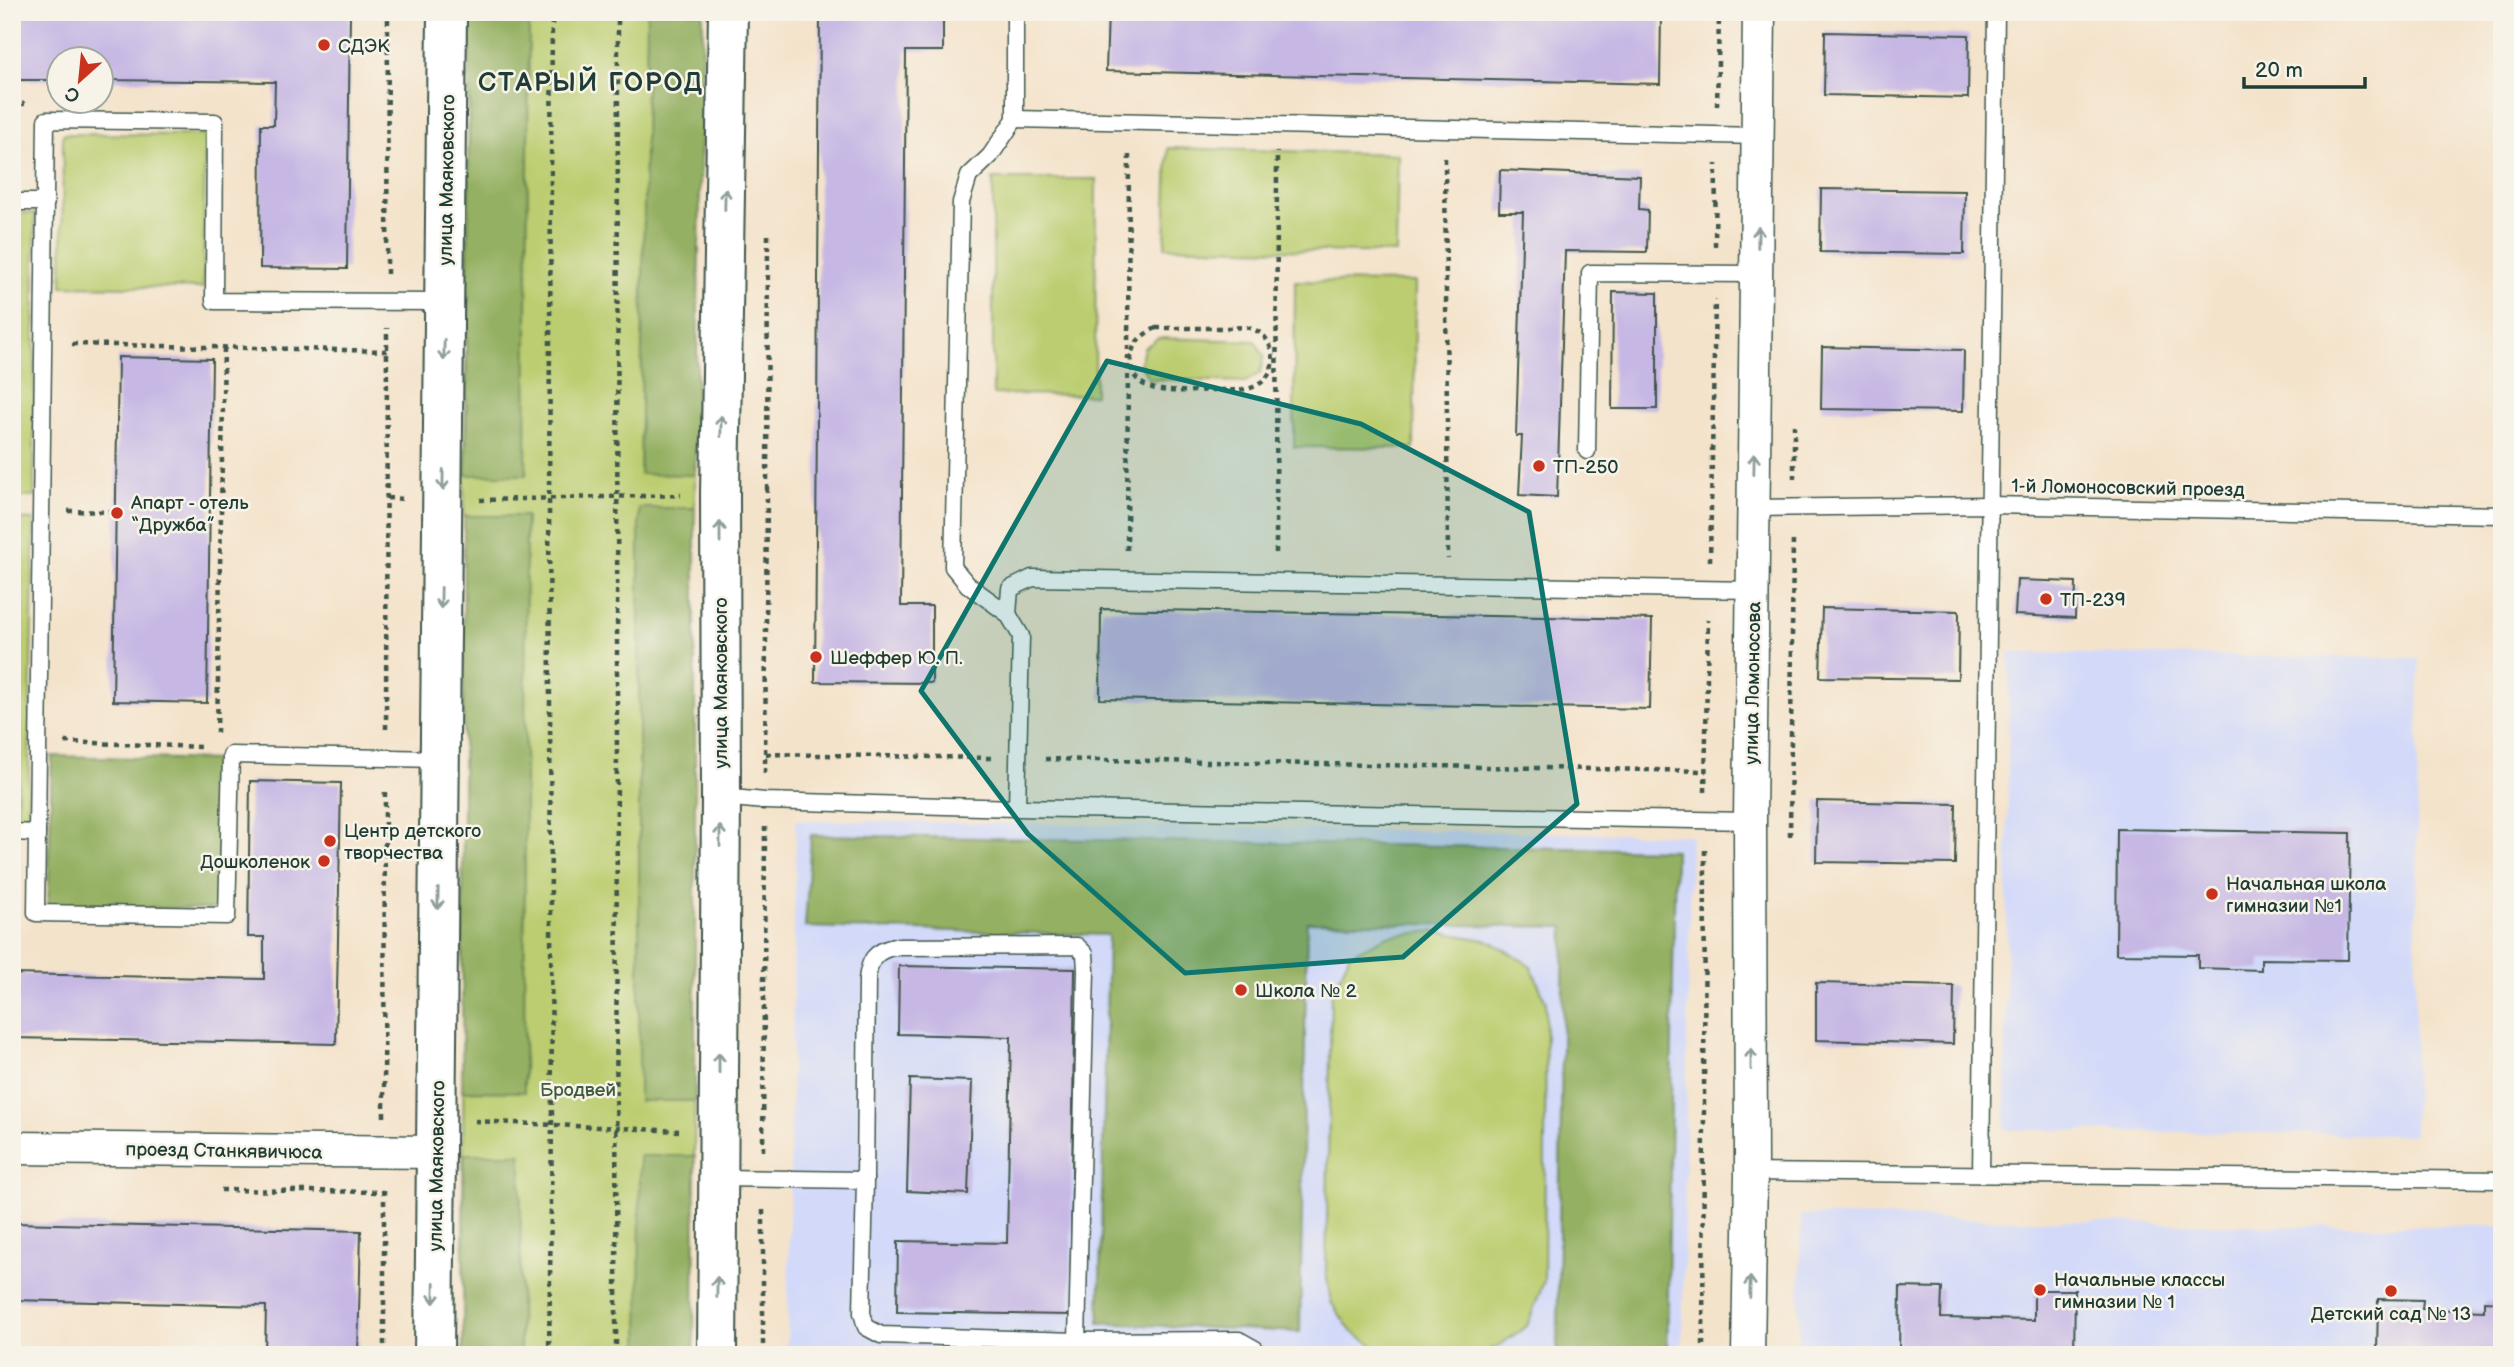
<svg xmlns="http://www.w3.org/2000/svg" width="2514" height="1367" font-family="'Balsamiq Sans',sans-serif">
	<rect width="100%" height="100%" fill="#f7f3e8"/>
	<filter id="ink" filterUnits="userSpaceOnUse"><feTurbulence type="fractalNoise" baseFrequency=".0143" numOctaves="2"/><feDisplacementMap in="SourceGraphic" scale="14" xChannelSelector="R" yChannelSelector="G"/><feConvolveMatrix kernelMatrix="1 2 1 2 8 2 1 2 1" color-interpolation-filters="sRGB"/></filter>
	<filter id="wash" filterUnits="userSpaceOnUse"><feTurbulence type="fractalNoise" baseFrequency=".00686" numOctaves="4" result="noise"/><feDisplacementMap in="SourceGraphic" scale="28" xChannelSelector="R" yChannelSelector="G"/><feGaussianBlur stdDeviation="1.57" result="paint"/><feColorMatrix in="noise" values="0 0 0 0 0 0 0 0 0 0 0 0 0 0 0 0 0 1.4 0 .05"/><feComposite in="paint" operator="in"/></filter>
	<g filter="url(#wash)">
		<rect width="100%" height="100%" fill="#f4e3cb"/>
		<g fill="#d2d9f9">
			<path d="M2009,653l410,5 -5,477 -409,-5z"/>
			<path d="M796,820l895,15 -9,520h-895z"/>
			<path d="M1801,1215l480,11h221v129h-704z"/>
		</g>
		<g fill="#bbcd70" stroke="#6d8552" stroke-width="2">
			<path d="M470,12h233l-8,463 -1,880h-231l1,-839z"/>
			<path d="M63,134l142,1 -2,153 -141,-2z"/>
			<path d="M1168,148l230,6 -2,99 -231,-6z"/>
			<path d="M993,179h103l-1,216 -102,-1z"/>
			<path d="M12,213h23l-1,284h-22z"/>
			<path d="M1295,281l120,1 -1,166 -120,-1z"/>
			<path d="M1158,338l97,3 9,15 -4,17 -15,9 -96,-3 -9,-15 4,-16z"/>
			<path d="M12,519l22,1 -6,301h-16z"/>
			<path d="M1434,931l56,10 41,25 15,36 -2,279 -17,45 -29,20 -20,9h-75l-22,-5 -30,-19 -20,-29 -5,-30 5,-275 19,-43 38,-18z"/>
		</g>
		<g fill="#94b062" stroke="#5a764b" stroke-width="2">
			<path d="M470,12h59l-3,463h-60z"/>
			<path d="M647,12h56l-8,463 -55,-1z"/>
			<rect x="639" y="508" width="56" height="593"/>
			<path d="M464,516h62l-2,576 -62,-1z"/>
			<path d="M52,756l170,4 -4,149 -170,-3z"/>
			<path d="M12,757h7l-2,54h-5z"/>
			<path d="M811,835l864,15 -8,505h-110l7,-428 -257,-5 -7,410 -201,-9 9,-388 -303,-8z"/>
			<path d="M464,1154h57l-1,201h-57z"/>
			<path d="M640,1156h55l-1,199h-55z"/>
		</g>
		<g id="blocks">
			<g fill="#c6b7e4">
				<path d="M12,12h338l-3,257 -87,-1 1,-143h13l1,-43 -173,-2v-20h-42v20h-48z"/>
				<path d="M820,12h123v39h-37l-5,555h31v77l-117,-1z"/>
				<path d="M1108,12h553l-1,72 -554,-13z"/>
				<path d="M1825,32l144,3 -1,63 -144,-3z"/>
				<path d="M1500,170l140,6 -1,33 9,1 -1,42 -82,-1 -8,246 -38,-2 3,-59h-6l7,-224h-24z"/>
				<path d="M1821,189l144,2 -1,63 -144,-2z"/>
				<path d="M1613,292l44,1v116h-45z"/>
				<path d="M1822,347l142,3 -1,61 -142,-2z"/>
				<path d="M118,357l94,2 -5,344 -94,-2z"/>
				<path d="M2017,580l59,2 -1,36 -60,-3z"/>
				<path d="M1822,608l137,3 -1,68 -138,-2z"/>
				<path d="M1101,609l551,10 -2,90 -550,-10z"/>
				<path d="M250,781l91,2 -5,261 -324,-6v-64l252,5v-42h-16z"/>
				<path d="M1817,801l139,3 -1,60 -139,-2z"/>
				<path d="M2117,829l233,4 -2,127 -87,-1v11l-63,-2v-13l-82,-1z"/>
				<path d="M899,966l176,3 -5,346 -173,-3 1,-71 109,2 4,-206 -113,-3z"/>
				<path d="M1816,983l138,3 -1,58 -137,-4z"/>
				<path d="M910,1079l62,2 -4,113 -61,-3z"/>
				<path d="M12,1223l349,8 -3,124h-93l1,-49 -254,-6z"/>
				<path d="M1900,1287l42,1 -1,30 93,2v-30h41l-1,65h-175z"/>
				<path d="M2378,1299l45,1 -1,9 62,2v-10l18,1v53h-125z"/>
			</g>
		</g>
	</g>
	<g filter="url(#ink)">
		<use href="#blocks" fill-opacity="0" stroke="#3f564b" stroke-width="2"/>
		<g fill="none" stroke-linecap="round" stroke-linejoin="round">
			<defs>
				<g id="service">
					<path d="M1015,12v107l-25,37 -21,20 -8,26 -8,365 15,18 40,29 13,22 -4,172"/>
					<path d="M1015,119l743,17"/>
					<path d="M12,202h34"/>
					<path d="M1587,451l3,-178 167,1"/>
					<path d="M1754,508l236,-3 512,10"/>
					<path d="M1008,614l2,-25 22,-11 722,12"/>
					<path d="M440,759l-209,-4 -4,161 -191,-3 10,-793 169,2 -1,179 230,1"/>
					<path d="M721,797l44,4 252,7 733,13"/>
					<path d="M12,832l25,1"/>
					<path d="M1751,1172l751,8"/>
					<path d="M1981,1174l15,-1162"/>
					<path d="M718,1178l147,2 2,-200c2,-19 7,-29 27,-33l183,-1 8,8 1,16 -9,371 162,-1 16,9v6"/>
					<path d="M865,1180l-3,133 4,14 15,8 196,6"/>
				</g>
				<g id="minor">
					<path d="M12,1148l424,4"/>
					<path d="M1748,1355l3,-183 -1,-351 9,-809"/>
				</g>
				<g id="tertiary">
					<path d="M434,1355l13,-1343"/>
					<path d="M717,1355l4,-558 -1,-303 8,-482"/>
				</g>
			</defs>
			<use href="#service" stroke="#3f564b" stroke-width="19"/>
			<use href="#minor" stroke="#3f564b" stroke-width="35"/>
			<use href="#tertiary" stroke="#3f564b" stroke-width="42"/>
			<g stroke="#3f564b" stroke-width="4.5" stroke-dasharray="5 5" stroke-linecap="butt">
				<path d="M12,103l13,1"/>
				<path d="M1717,106l2,-89"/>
				<path d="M1445,158l3,401"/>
				<path d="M1715,246l1,-82"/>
				<path d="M387,274l1,-262"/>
				<path d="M1156,328c23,0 46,0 70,0 7,0 19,-2 26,1 24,7 28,43 7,55 -12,8 -26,6 -41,6 -27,0 -90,11 -87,-31 1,-17 11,-24 25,-31z"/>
				<path d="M72,344l315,7"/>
				<path d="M1794,479v-54"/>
				<path d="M767,490l1,-256"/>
				<path d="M387,498l18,1"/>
				<path d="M480,500l201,-5"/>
				<path d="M68,511l48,1"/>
				<path d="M1127,550l2,-400"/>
				<path d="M1276,553l1,-401"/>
				<path d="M1710,561l5,-261"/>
				<path d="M386,729l1,-401"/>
				<path d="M217,733l7,-386"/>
				<path d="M65,742l138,5"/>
				<path d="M766,754l225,4"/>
				<path d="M1045,759l661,12"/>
				<path d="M765,773l2,-283"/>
				<path d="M1705,792l3,-173"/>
				<path d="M1790,836l3,-299"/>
				<path d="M384,1117l1,-330"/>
				<path d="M475,1121l204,10"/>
				<path d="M763,1151l2,-324"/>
				<path d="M221,1190l163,2"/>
				<path d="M384,1355v-169"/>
				<path d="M549,1355l3,-231 -3,-626 3,-486"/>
				<path d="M616,1355l2,-1343"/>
				<path d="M763,1355v-150"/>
				<path d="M1703,1355l2,-506"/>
			</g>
			<use href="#service" stroke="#fff" stroke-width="16"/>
			<use href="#minor" stroke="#fff" stroke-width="32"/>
			<use href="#tertiary" stroke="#fff" stroke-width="38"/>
		</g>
		<defs><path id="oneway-shaft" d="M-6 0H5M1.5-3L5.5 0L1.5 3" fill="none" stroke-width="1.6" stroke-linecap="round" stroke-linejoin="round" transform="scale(1.75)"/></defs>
		<g stroke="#8f9e9a">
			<use href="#oneway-shaft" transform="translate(725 199) rotate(-89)"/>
			<use href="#oneway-shaft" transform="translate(1758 237) rotate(-89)"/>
			<use href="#oneway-shaft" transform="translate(444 350) rotate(91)"/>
			<use href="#oneway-shaft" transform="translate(721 426) rotate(-89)"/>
			<use href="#oneway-shaft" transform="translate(1754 464) rotate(-89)"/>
			<use href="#oneway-shaft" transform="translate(443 480) rotate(91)"/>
			<use href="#oneway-shaft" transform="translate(720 532) rotate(-90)"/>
			<use href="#oneway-shaft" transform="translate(441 598) rotate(91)"/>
			<use href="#oneway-shaft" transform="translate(720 836) rotate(-90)"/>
			<use href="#oneway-shaft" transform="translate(438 899) rotate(91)"/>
			<use href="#oneway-shaft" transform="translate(1751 1059) rotate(-90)"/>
			<use href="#oneway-shaft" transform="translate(719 1063) rotate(-90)"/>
			<use href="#oneway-shaft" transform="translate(717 1287) rotate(-89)"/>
			<use href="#oneway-shaft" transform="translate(1750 1287) rotate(-89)"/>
			<use href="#oneway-shaft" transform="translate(434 1293) rotate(91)"/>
		</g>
	</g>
	<path fill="#0f766e" fill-opacity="0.2" stroke="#0f766e" stroke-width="5" stroke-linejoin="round" d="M1107,361l254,63 168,88 48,292 -174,153 -218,16 -157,-139 -107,-143z"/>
	<g fill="#c8321e" stroke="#f7f3e8" stroke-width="2.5">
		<circle cx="324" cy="45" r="7"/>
		<circle cx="1539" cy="466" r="7"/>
		<circle cx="117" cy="513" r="7"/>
		<circle cx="2046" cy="599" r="7"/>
		<circle cx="816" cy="657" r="7"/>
		<circle cx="330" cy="841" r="7"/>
		<circle cx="324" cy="861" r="7"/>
		<circle cx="2212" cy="894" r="7"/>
		<circle cx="1241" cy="990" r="7"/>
		<circle cx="2040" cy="1290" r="7"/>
		<circle cx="2391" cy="1291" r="7"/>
	</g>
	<g text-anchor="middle" stroke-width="5" stroke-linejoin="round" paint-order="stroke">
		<g font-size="19" fill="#1f3d34" stroke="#f7f3e8" text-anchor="start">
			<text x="338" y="52">СДЭК</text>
			<text x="1553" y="473">ТП-250</text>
			<text x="131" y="509">Апарт - отель<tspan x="131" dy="22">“Дружба”</tspan></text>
			<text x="2060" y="606">ТП-239</text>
			<text x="830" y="664">Шеффер Ю. П.</text>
			<text x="344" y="837">Центр детского<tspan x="344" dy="22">творчества</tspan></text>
			<text x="310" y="868" text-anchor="end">Дошколенок</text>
			<text x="2226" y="890">Начальная школа<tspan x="2226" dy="22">гимназии №1</tspan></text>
			<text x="1255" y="997">Школа № 2</text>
			<text x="2054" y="1286">Начальные классы<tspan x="2054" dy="22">гимназии № 1</tspan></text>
			<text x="2391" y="1320" text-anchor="middle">Детский сад № 13</text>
		</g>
		<g font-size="19" fill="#1f3d34" stroke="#f7f3e8">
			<text transform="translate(446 180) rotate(-89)" y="7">улица Маяковского</text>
			<text transform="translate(2128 487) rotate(1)" y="7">1-й Ломоносовский проезд</text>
			<text transform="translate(720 683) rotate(-90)" y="7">улица Маяковского</text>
			<text transform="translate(1752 683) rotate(-89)" y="7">улица Ломоносова</text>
			<text transform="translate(224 1150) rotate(1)" y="7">проезд Станкявичюса</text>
			<text transform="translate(436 1166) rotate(-89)" y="7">улица Маяковского</text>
		</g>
		<g font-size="19" fill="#3e5a40" stroke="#f7f3e8">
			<text x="578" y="1096">Бродвей</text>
		</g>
		<g font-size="26" font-weight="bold" letter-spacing="2" fill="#1f3d34" stroke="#f7f3e8">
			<text x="591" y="91">СТАРЫЙ ГОРОД</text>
		</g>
	</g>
	<rect width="2514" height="1367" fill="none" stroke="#f7f3e8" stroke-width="42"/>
	<g transform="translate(80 80) rotate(207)"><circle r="33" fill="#f7f3e8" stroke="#a1aaa0" stroke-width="2"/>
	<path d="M0-5L12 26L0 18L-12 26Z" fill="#c8321e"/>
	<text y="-10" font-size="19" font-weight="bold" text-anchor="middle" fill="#1f3d34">С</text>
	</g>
	<path d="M2244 77v10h121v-10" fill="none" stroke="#1f3d34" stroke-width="3.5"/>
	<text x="2255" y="77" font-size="21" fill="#1f3d34" stroke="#f7f3e8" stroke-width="5" paint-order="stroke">20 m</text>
</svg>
